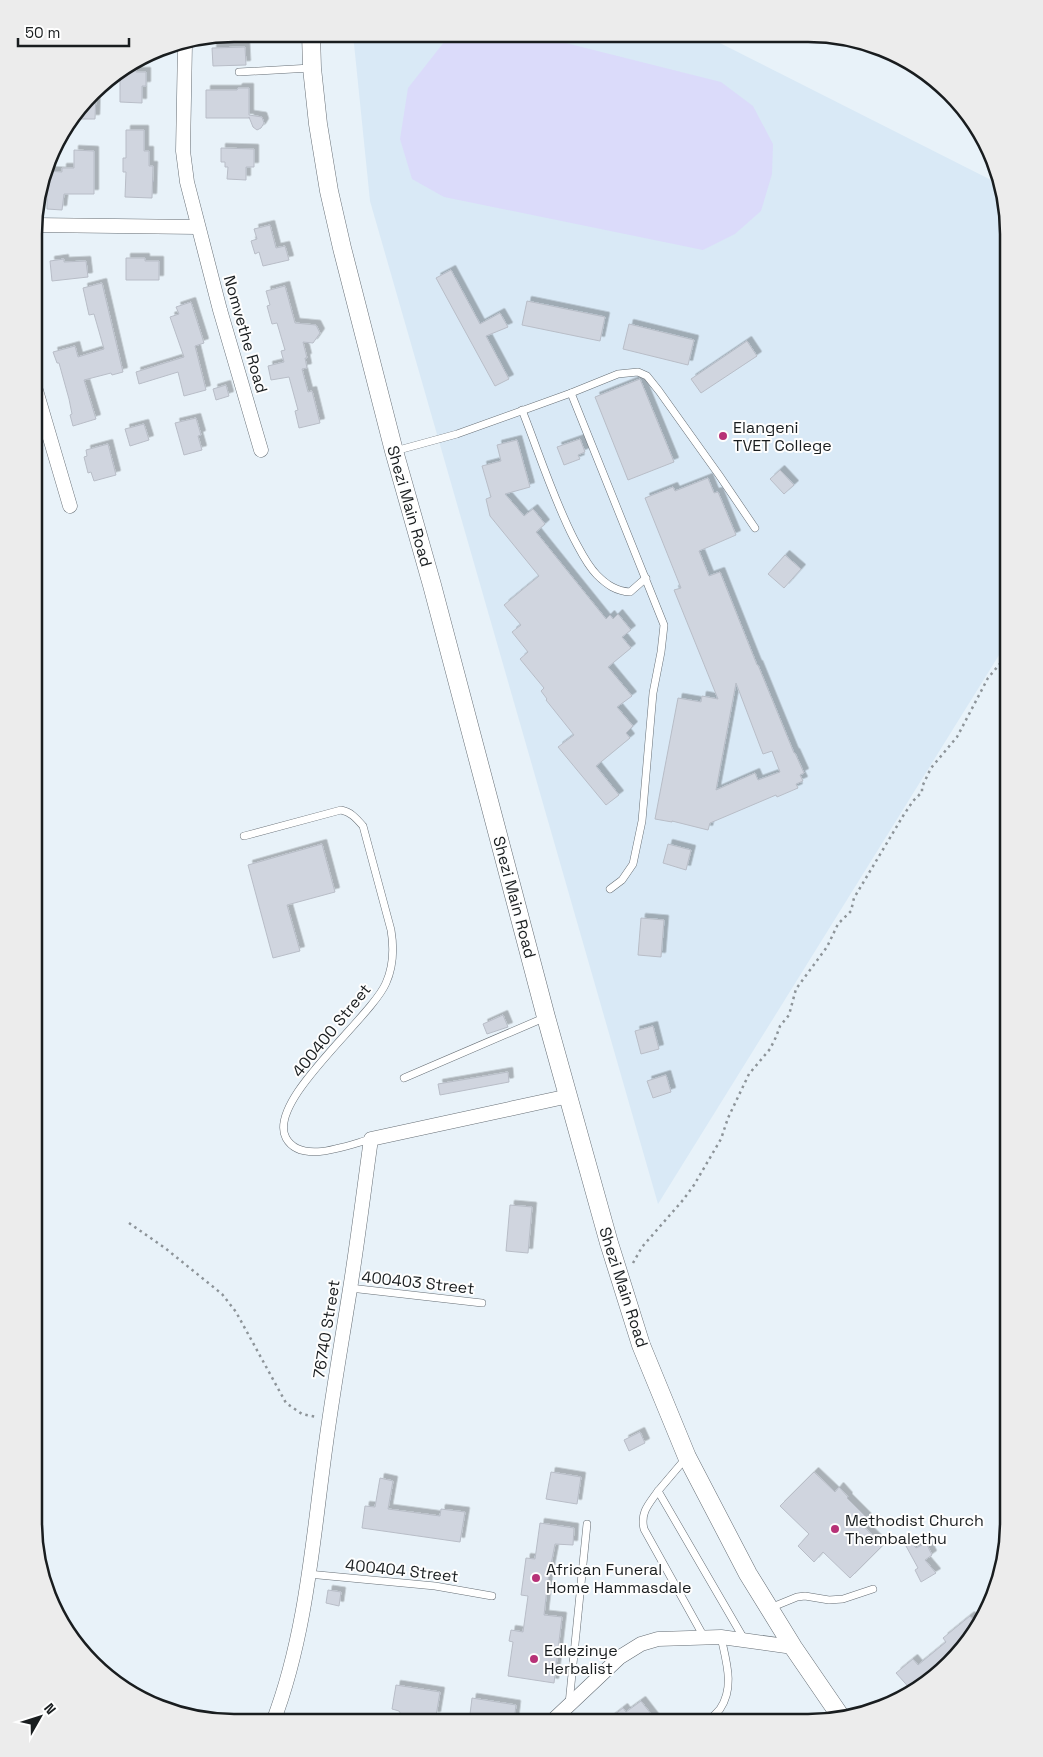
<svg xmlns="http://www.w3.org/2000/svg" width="1043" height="1757" font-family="'Space Grotesk',sans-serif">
	<defs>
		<filter id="shadow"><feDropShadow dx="4.5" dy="-4.5" stdDeviation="0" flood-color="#0004"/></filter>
	</defs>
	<rect width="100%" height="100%" fill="#e8f2f9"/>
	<path fill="#d9e9f6" d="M353,34l351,1 295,149 10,50v405l-351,565 -288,-1003z"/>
	<path fill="#dbdbfa" d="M456,34l78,1 187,47 32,24 20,38 -1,30 -11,37 -26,23 -32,16 -259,-53 -32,-18 -12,-40 8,-51 40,-51z"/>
	<g fill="#d0d5df" stroke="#b8bdc7" fill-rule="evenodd" filter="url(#shadow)">
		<path d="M245,47l1,18 -33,1 -1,-18z"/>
		<path d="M136,62v10h10v14h-4v17l-22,-1v-30z"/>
		<path d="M238,88h11v27l13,2 2,6 -3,5 -4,2 -4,-3 -4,-10v1h-43v-28h31z"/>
		<path d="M96,92l-1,27h-20z"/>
		<path d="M126,130h18v21h5v15h4l-1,32 -27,-1 1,-25h-3v-14h3z"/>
		<path d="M221,148l33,1v18h-8v13l-19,-1 1,-12h-3v-5h-4z"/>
		<path d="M74,150l20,1v43h-30l-2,16 -15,-1v-38l15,1v-4h12z"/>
		<path d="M270,225l6,23 9,-2 4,14 -26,6 -4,-14 -4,2 -4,-13 6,-2 -3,-10z"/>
		<path d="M126,258h19v3h14v19h-33z"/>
		<path d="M64,259v3l22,-1 2,16 -36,4 -2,-20z"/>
		<path d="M451,270l29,54 20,-11 8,14 -22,9 23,43 -14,7 -59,-108z"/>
		<path d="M102,283l21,89 -11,3 -1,-2 -27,7 12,39 -23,7 -3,-11 2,-1 -3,-15 -10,-36h-2l-4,-11 22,-6 3,11 26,-8 -10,-35 -5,1 -6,-27z"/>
		<path d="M285,286l10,37 21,2 4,8 -7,10 -10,-1 4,16h-2l2,10 -5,1 6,23 4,-1 8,32 -21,5 -4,-17 3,-1 -9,-33 -18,3 -3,-14 16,-4 -3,-11 4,-1 -8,-27 -5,1 -5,-18 3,-1 -4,-14z"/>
		<path d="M527,301l78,16 -5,24 -78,-16z"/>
		<path d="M191,302l13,41 -9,3 11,44 -22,6 -6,-24 -39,12 -3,-12 48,-15 -14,-40 9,-3 -3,-7z"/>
		<path d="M629,324l65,16 -6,25 -65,-16z"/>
		<path d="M747,341l10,15 -56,37 -10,-14z"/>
		<path d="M640,379l34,83 -46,18 -33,-83z"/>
		<path d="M226,385l3,11 -13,4 -3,-11z"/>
		<path d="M196,418l5,17 -3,1 4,14 -18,5 -9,-32z"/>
		<path d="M144,424l5,16 -19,6 -5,-17z"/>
		<path d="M580,439l5,13 -7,3 2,4 -16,6 -7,-18z"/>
		<path d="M517,440l13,47 -25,7 19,22 9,-7 12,15 -9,8 70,87 4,-4 3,4 5,-5 13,16 -9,7 9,11 -23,19 24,29 -15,11 16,19 -7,7 4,5 -34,28 23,29 -13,10 -48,-58 16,-12 -28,-35 1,-1 -6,-8 3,-3 -24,-29 8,-7 -16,-20 9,-7 -17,-20 35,-29 -49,-60 -4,-17 5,-2 -9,-31 19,-5 -4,-16z"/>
		<path d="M108,444l8,31 -22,6 -3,-9 -3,1 -4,-16 3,-1 -1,-6z"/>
		<path d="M780,470l14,15 -10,9 -14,-15z"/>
		<path d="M708,478l6,15 4,-1 18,43 -37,16 10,25 11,-4 37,93h1l36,88h1l9,20 -4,2 3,6 -7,3 2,4 -21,9 -1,-2 -66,28 -2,7 -36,-9v1l-17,-3 23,-121 23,4 1,-6 16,3 -44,-109 7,-2 -36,-90 28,-11 2,4zM736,683l27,71 9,-3 8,21 -22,8 -3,-7 -39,17z"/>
		<path d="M785,555l16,14 -17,19 -16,-14z"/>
		<path d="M322,844l13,48 -48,13 13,46 -27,7 -25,-93z"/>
		<path d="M668,844l23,6 -5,20 -23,-7z"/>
		<path d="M641,918l23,2 -3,37 -23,-2z"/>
		<path d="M503,1015l5,12 -21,7 -4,-10z"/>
		<path d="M653,1026l6,23 -18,5 -6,-23z"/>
		<path d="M508,1072l1,10 -69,13 -2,-11z"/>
		<path d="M666,1075l5,17 -18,6 -6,-17z"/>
		<path d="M510,1205l22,2 -4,46 -22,-2z"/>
		<path d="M640,1432l5,11 -16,8 -5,-11z"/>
		<path d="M551,1472l30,5 -4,27 -31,-5z"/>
		<path d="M814,1472l21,20 4,-5 9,10 -1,1 20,20 -6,6 22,21 -33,33 -27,-26 -9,10 -16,-16 11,-12 -29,-28z"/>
		<path d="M380,1478l13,3 -5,28 52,7 1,-7 24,3 -5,30 -98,-14 3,-22 10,1z"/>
		<path d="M540,1523l34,5 -1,17 -18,-1 -7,36 -4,35 18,2 -8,66 -46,-7 5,-34 -4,-1 2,-11 12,2 5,-36 -7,-1 5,-37 9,1z"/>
		<path d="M912,1543l4,5 10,-5 6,12 -7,5 11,13 -15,9 -6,-12 3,-2 -12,-22z"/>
		<path d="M328,1590l13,2 -2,14 -13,-3z"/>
		<path d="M970,1616l8,10 -10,19 -37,37 -18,10 -17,-19 17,-14 5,6 28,-23 -3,-4z"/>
		<path d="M396,1685l44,7 -4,24h-4l-9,6 -19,-3 -5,-8 -7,-2z"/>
		<path d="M472,1698l44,7 -2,17h-45z"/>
		<path d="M641,1701l17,22h-54l19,-15 3,4z"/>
	</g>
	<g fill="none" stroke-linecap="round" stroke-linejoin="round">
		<defs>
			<g id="service">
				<path d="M239,72l72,-4"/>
				<path d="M571,393l47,-19 20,-2 9,4 12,15 60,84 36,53"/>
				<path d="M522,410c17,43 31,88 52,129 7,13 13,26 23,36 10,10 19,16 33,17l16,-14"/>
				<path d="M395,451l62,-17 114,-41 93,232 -3,27 -8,41 -11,128 -9,43 -11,16 -12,9"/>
				<path d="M244,836l97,-26c10,2 15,8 22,16l28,104c3,18 3,35 -5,53 -15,35 -120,118 -100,155 15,27 62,7 85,1"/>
				<path d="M404,1078l142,-61"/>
				<path d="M350,1288l132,15"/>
				<path d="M686,1458l-28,33 86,148"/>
				<path d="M658,1491c-9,13 -18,21 -14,38l60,108"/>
				<path d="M308,1574l127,12 57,10"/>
				<path d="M770,1608l27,-11 8,-1 24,4 14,-1 30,-10"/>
				<path d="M569,1704l18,-180"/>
				<path d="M706,1723c4,-4 10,-9 14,-14 15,-22 6,-48 1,-72"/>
			</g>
			<g id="minor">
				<path d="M185,44l-2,107 4,31 33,128 41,140"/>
				<path d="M35,225l162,2"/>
				<path d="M35,387l35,119"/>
				<path d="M273,1722c34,-89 40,-186 53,-279 7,-52 16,-103 24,-154 8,-50 14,-100 21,-150l198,-43"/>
				<path d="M550,1723l70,-66 21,-13 17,-5 63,-2 72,10"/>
			</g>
			<path id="tertiary" d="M311,34l1,34 6,56 11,67 13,57 52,203 38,134 114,432 63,226 32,102 46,112 61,117 45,73 48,70"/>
		</defs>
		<use href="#service" stroke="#666e75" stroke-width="8"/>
		<use href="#minor" stroke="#666e75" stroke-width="15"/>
		<use href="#tertiary" stroke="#666e75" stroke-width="19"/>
		<g stroke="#8d9499" stroke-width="2.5" stroke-dasharray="2.5 4" stroke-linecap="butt">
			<path d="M129,1223l36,25 57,46 14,18 50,91 16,11 15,3"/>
			<path d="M633,1263l9,-16 41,-47 11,-15 27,-46 7,-21 21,-44 21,-25 6,-12 4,-11 9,-11 7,-26 31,-42 11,-23 13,-13 3,-13 49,-82 10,-15 9,-9v-5l9,-19 26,-31 31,-59 21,-25"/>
		</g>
		<use href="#service" stroke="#fff" stroke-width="7"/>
		<use href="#minor" stroke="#fff" stroke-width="14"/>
		<use href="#tertiary" stroke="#fff" stroke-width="18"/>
	</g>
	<g fill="#b73277" stroke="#fefefe" stroke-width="2">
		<circle cx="723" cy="436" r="5"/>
		<circle cx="835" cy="1529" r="5"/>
		<circle cx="536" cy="1578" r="5"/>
		<circle cx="534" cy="1659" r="5"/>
	</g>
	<g text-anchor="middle" stroke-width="4" stroke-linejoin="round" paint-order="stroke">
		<g font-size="16" fill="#191d1f" stroke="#fefefe">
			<text transform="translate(246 334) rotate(74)" y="6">Nomvethe Road</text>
			<text transform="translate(410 506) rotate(74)" y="6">Shezi Main Road</text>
			<text transform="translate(515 897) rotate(75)" y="6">Shezi Main Road</text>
			<text transform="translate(331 1030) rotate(-51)" y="6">400400 Street</text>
			<text transform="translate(418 1282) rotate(6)" y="6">400403 Street</text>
			<text transform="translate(624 1287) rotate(72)" y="6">Shezi Main Road</text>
			<text transform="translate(326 1329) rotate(-81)" y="6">76740 Street</text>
			<text transform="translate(402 1570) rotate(6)" y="6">400404 Street</text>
		</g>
		<g font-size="16" fill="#191d1f" stroke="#fefefe" text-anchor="start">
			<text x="733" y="433">Elangeni<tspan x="733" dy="18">TVET College</tspan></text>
			<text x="845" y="1526">Methodist Church<tspan x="845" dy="18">Thembalethu</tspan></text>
			<text x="546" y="1575">African Funeral<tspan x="546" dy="18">Home Hammasdale</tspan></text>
			<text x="544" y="1656">Edlezinye<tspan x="544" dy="18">Herbalist</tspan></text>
		</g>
	</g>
	<path d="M0 0H1043V1757H0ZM234 42H808A192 192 0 0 1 1000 234V1522A192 192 0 0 1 808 1714H234A192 192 0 0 1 42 1522V234A192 192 0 0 1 234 42Z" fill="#ececec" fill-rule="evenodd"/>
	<path fill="none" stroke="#191d1f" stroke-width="2.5" d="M234 42H808A192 192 0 0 1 1000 234V1522A192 192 0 0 1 808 1714H234A192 192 0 0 1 42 1522V234A192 192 0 0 1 234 42Z"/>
	<g transform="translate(40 1717) rotate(51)" stroke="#fefefe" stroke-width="4" paint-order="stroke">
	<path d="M0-4L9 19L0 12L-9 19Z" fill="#191d1f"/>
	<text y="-8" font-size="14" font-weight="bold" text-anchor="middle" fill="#191d1f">N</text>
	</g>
	<path d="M18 38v8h111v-8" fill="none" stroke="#191d1f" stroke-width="2.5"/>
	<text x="25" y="38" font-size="15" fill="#191d1f" stroke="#fefefe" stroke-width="4" paint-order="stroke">50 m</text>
</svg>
